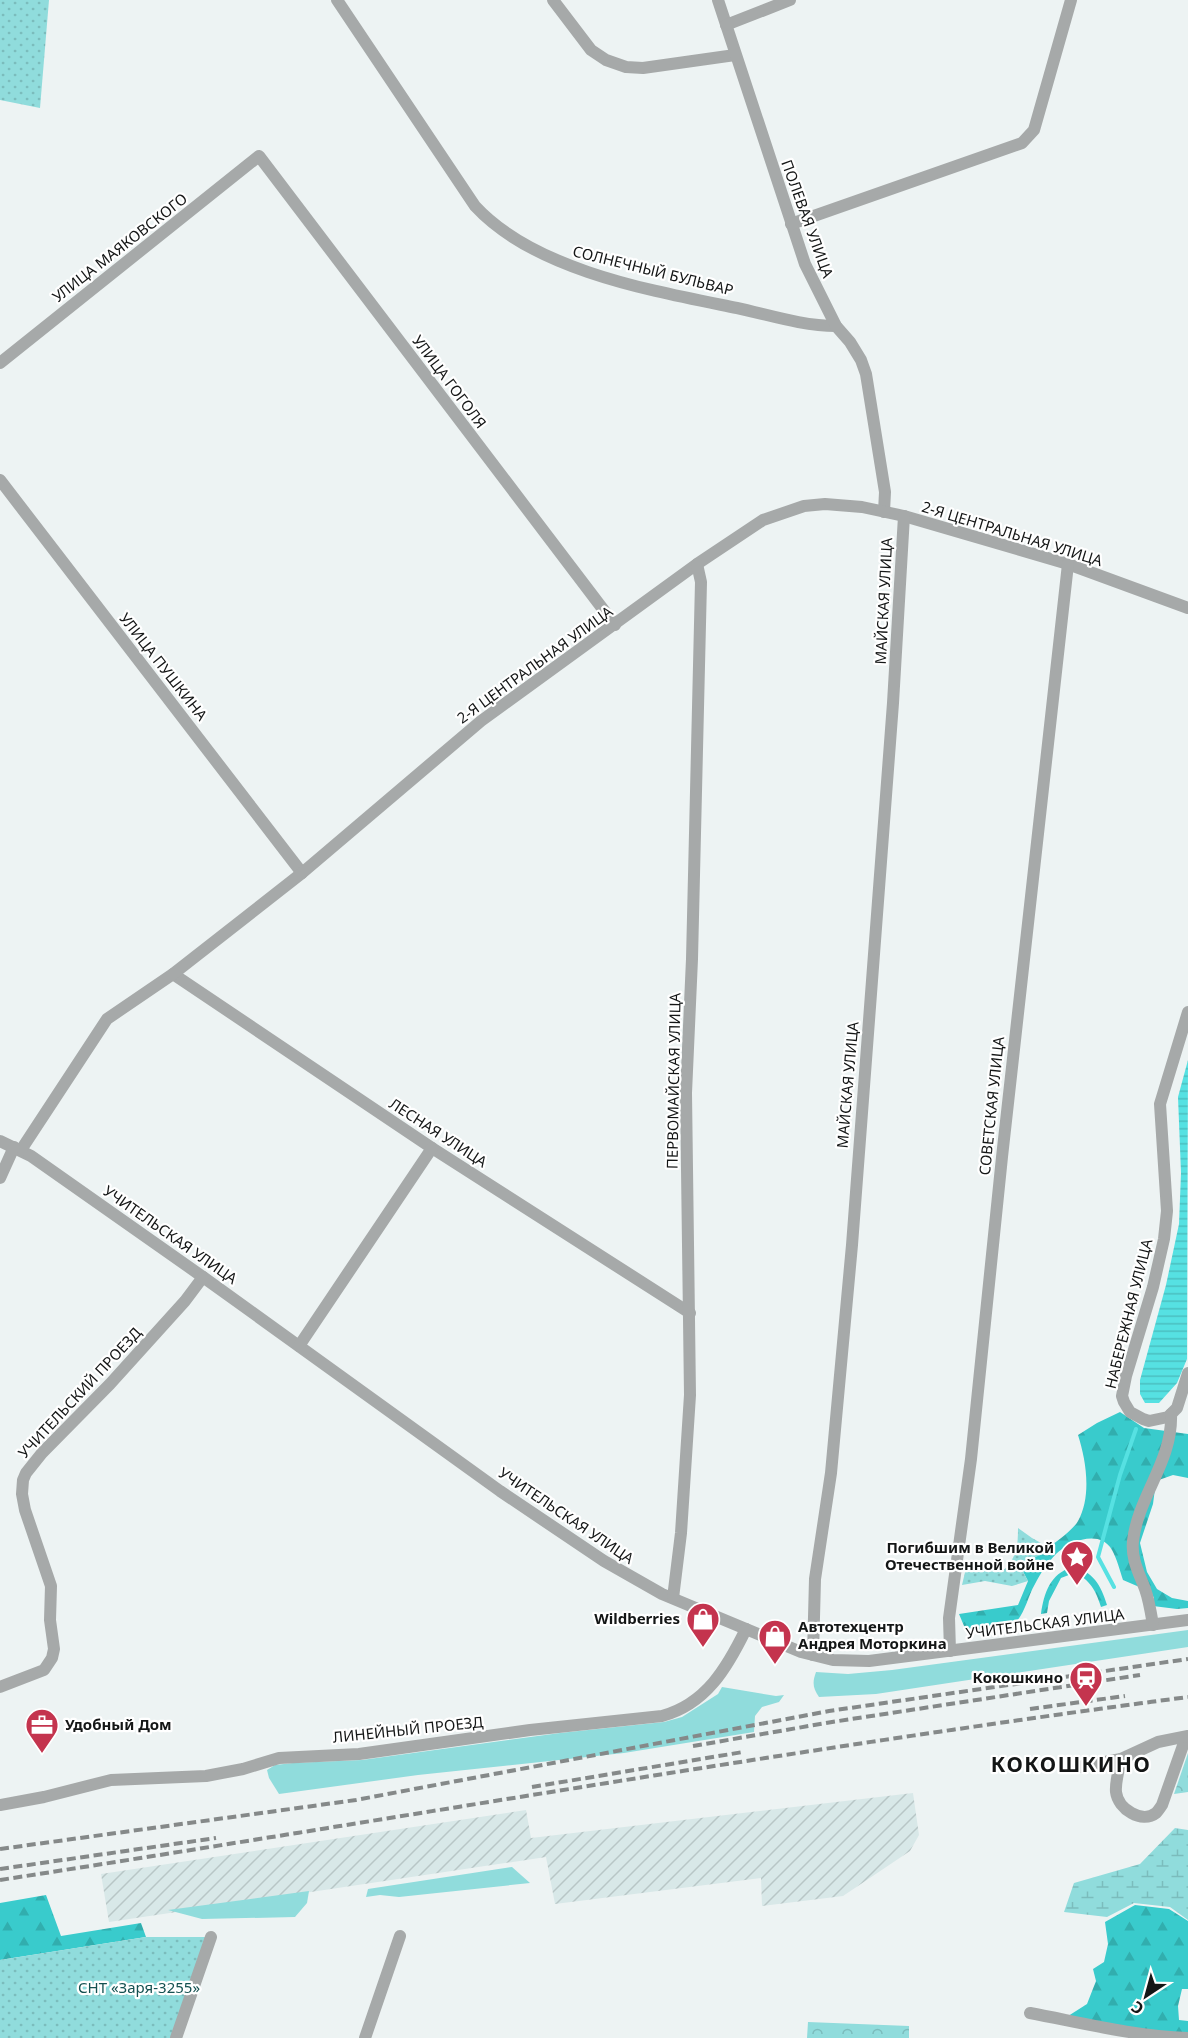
<svg xmlns="http://www.w3.org/2000/svg" width="1188" height="2038" font-family="'Noto Sans',sans-serif">
	<defs>
		<pattern id="industrial-furrows" width="10" height="10" patternUnits="userSpaceOnUse" patternTransform="scale(1.5)"><rect width="10" height="10" fill="#d8e8e8"/><path d="M-1 1l2-2M0 10L10 0M9 11l2-2" fill="none" stroke="#b8c6c6"/></pattern>
		<pattern id="forest-firs" width="22" height="20" patternUnits="userSpaceOnUse" patternTransform="scale(1.5)"><rect width="22" height="20" fill="#39cbcc"/><path d="M5 1l3.5 6h-7zM16 11l3.5 6h-7z" fill="#31aeae"/></pattern>
		<pattern id="wetland-marsh" width="20" height="14" patternUnits="userSpaceOnUse" patternTransform="scale(1.5)"><rect width="20" height="14" fill="#90dcdc"/><path d="M1 5h8M5 5V1M11 12h8M15 12V8" fill="none" stroke="#7bbcbc"/></pattern>
		<pattern id="park-crowns" width="20" height="18" patternUnits="userSpaceOnUse" patternTransform="scale(1.5)"><rect width="20" height="18" fill="#90dcdc"/><path d="M2 6a3 3 0 1 1 6 0M12 15a3 3 0 1 1 6 0" fill="none" stroke="#7bbcbc"/></pattern>
		<pattern id="garden-dots" width="8" height="8" patternUnits="userSpaceOnUse" patternTransform="scale(1.5)"><rect width="8" height="8" fill="#90dcdc"/><path d="M2 2h.1M6 6h.1" fill="none" stroke="#7bbcbc" stroke-width="1.8" stroke-linecap="round"/></pattern>
		<pattern id="water-rules" width="6" height="5" patternUnits="userSpaceOnUse" patternTransform="scale(1.5)"><rect width="6" height="5" fill="#56e1e2"/><path d="M0 2.5h6" fill="none" stroke="#4ac0c1"/></pattern>
	</defs>
	<rect width="100%" height="100%" fill="#edf3f3"/>
	<path fill="url(#industrial-furrows)" d="M913,1793l6,42 -9,16 -67,45 -81,10 -1,-28 -206,26 -9,-47 -437,65 -8,-48 425,-64 5,28z"/>
	<g fill="#90dcdc">
		<path d="M1188,1630v17l-312,47 -57,3c-6,-9 -7,-14 -3,-25l32,2 44,-4z"/>
		<path d="M722,1687l54,9 8,-1 -5,7 -17,5 -7,9 -1,16 -130,21 -206,22 -139,19 -10,-16 -2,-8 8,-5 18,-2 69,-3 198,-27 104,-11 18,-5 36,-23z"/>
		<path d="M512,1867l18,16 -131,14 -19,-2 -14,2 2,-8z"/>
		<path d="M309,1891l-2,12 -12,14 -93,2 -34,-9z"/>
	</g>
	<g fill="url(#forest-firs)">
		<path d="M1120,1412l24,16 44,6v44l-15,-3 -17,6 -3,23 -13,39 7,29 10,17 15,9 16,3v7l-11,1 -24,-3 1,-8 -3,-6 -28,-12c-3,-9 -6,-21 -11,-30 -12,-21 -42,-9 -56,4 -8,8 -16,20 -21,30 -7,12 -9,26 -18,37l-50,12 -8,-19 59,-9 10,-24 -8,-15c13,-8 51,-32 58,-45 14,-25 8,-61 0,-86l19,-12z"/>
		<path d="M1072,1567c21,4 29,18 35,38l-6,2c-5,-16 -11,-28 -27,-34l-13,5 -12,23 -2,12 -6,1c3,-21 9,-40 31,-47z"/>
		<path d="M46,1895l15,41 80,-13 5,14 -146,23v-57z"/>
		<path d="M1135,1905l34,4 19,12v68h-6l-4,17 1,14 9,1v12h-27l-96,-15 22,-14 9,-23 -3,-12 11,-7 4,-18 -3,-22z"/>
	</g>
	<path fill="url(#wetland-marsh)" d="M1175,1828l13,2v90l-18,-13 -36,-4 -27,14 -43,-5 10,-29 66,-19z"/>
	<g fill="url(#park-crowns)">
		<path d="M1188,1753v39l-14,2z"/>
		<path d="M808,2022l101,4v12h-102z"/>
	</g>
	<g fill="url(#garden-dots)">
		<path d="M0,0h49l-9,108 -40,-8z"/>
		<path d="M1018,1528l14,10 16,9 -3,5 -25,14 8,15 -16,5 -27,-5 -23,4 5,-21 38,5c12,-13 13,-24 13,-41z"/>
		<path d="M146,1937h65l-35,101h-176v-78z"/>
	</g>
	<path fill="url(#water-rules)" d="M1188,1060l-1,299 -10,24 -18,20h-14l-5,-9v-14l26,-95 13,-61 2,-51 -3,-76z"/>
	<g fill="none" stroke-linecap="round" stroke-linejoin="round">
		<path stroke="#56e1e2" stroke-width="4" d="M1114,1587l-16,-30 22,-82 16,-46"/>
		<g stroke="#a6a9a9" stroke-width="12">
			<path d="M337,0l138,206c60,65 178,85 262,102 32,7 66,18 99,18"/>
			<path d="M553,0l38,50 15,10 20,7 17,1 92,-13"/>
			<path d="M718,0l87,264 31,62 14,16 11,18 5,14 19,118 -1,20"/>
			<path d="M726,25l64,-25"/>
			<path d="M791,224l231,-81 12,-13 37,-130"/>
			<path d="M0,363l259,-207 356,469"/>
			<path d="M0,480l302,393"/>
			<path d="M173,974l259,174 258,165"/>
			<path d="M1188,1012l-28,92 7,107 -3,28 -11,48 -27,89 -4,20 2,6 6,10 13,7 6,2 19,-4 9,-9 11,-35"/>
			<path d="M0,1141l31,15 172,121 297,214 104,70 58,33 139,58 32,8 36,1 319,-41"/>
			<path d="M21,1150l86,-131 66,-45 129,-101 179,-152 216,-157 66,-44 41,-14 21,-2 37,3 42,9 164,48 120,44"/>
			<path d="M0,1178l14,-31"/>
			<path d="M299,1346l133,-198"/>
			<path d="M673,1598l8,-65 9,-138 -4,-302 6,-134 9,-377 -4,-18"/>
			<path d="M1153,1625c-2,-12 -4,-25 -8,-36 -6,-16 -14,-30 -12,-48 5,-45 40,-80 38,-127"/>
			<path d="M950,1651l-1,-33 22,-159 31,-302 66,-593"/>
			<path d="M813,1655l2,-76 16,-106 21,-228 41,-542 11,-187"/>
			<path d="M0,1687l44,-17 8,-12 2,-9 -4,-29 1,-34 -26,-76 -3,-16 1,-14 3,-7 16,-20 68,-69 75,-83 18,-24"/>
			<path d="M1121,1759c-2,11 -6,23 -5,33 2,17 26,32 40,21 2,-2 4,-5 6,-8l24,-68"/>
			<path d="M1078,1767l43,-8 37,-17 30,-6"/>
			<path d="M0,1805l44,-8 67,-17 95,-4 37,-7 36,-11 80,-4 171,-24 132,-14c44,-12 65,-48 84,-87"/>
			<path d="M1030,2013c53,10 104,23 158,25"/>
			<path d="M176,2038l35,-101"/>
			<path d="M365,2038l35,-102"/>
		</g>
		<g stroke="#858989" stroke-width="4" stroke-dasharray="9 4.5" stroke-linecap="butt">
			<path d="M1030,1709l95,-13"/>
			<path d="M693,1746l139,-24 308,-47"/>
			<path d="M532,1787l211,-35"/>
			<path d="M0,1849l356,-49 473,-89 359,-52"/>
			<path d="M0,1869l216,-31"/>
			<path d="M0,1880c396,-61 791,-131 1188,-183"/>
		</g>
	</g>
	<defs>
		<symbol id="sight-pin" viewBox="-11 -11 22 30"><path d="M0 17L-7.5 6A9.5 9.5 0 1 1 7.5 6Z" fill="#c4344e" stroke="#fff"/><path d="M0-6L1.8-2.2L6-1.7L2.9 1.2L3.7 5.4L0 3.3L-3.7 5.4L-2.9 1.2L-6-1.7L-1.8-2.2Z" fill="#fff"/></symbol>
		<symbol id="shop-pin" viewBox="-11 -11 22 30"><path d="M0 17L-7.5 6A9.5 9.5 0 1 1 7.5 6Z" fill="#c4344e" stroke="#fff"/><path d="M-5-2.5h2.3a2.7 3.5 0 0 1 5.4 0H5L5.5 6h-11ZM-1.5-2.5h3a1.5 2.3 0 0 0-3 0Z" fill="#fff"/></symbol>
		<symbol id="station-pin" viewBox="-11 -11 22 30"><path d="M0 17L-7.5 6A9.5 9.5 0 1 1 7.5 6Z" fill="#c4344e" stroke="#fff"/><path d="M-3-6H3Q5-6 5-4V2Q5 4 3 4L4.5 6H3L1.5 4h-3L-3 6H-4.5L-3 4Q-5 4-5 2V-4Q-5-6-3-6ZM-3.5-4v3h7v-3ZM-3.5 1v1.5H-2V1ZM2 1v1.5H3.5V1Z" fill="#fff"/></symbol>
		<symbol id="office-pin" viewBox="-11 -11 22 30"><path d="M0 17L-7.5 6A9.5 9.5 0 1 1 7.5 6Z" fill="#c4344e" stroke="#fff"/><path d="M-6-3h4V-5.5h4V-3h4V5H-6ZM-1-4.5V-3h2v-1.5ZM-6 0V1H6V0Z" fill="#fff"/></symbol>
	</defs>
	<g fill-rule="evenodd">
		<use href="#sight-pin" x="1058" y="1538" width="38" height="52"/>
		<use href="#shop-pin" x="684" y="1600" width="38" height="52"/>
		<use href="#shop-pin" x="756" y="1617" width="38" height="52"/>
		<use href="#station-pin" x="1067" y="1659" width="38" height="52"/>
		<use href="#office-pin" x="23" y="1706" width="38" height="52"/>
	</g>
	<g text-anchor="middle" stroke-width="4.5" stroke-linejoin="round" paint-order="stroke">
		<g font-size="15" fill="#141616" stroke="#fff">
			<text transform="translate(807 219) rotate(70)" y="5">ПОЛЕВАЯ УЛИЦА</text>
			<text transform="translate(120 248) rotate(-38)" y="5">УЛИЦА МАЯКОВСКОГО</text>
			<text transform="translate(653 271) rotate(14)" y="5">СОЛНЕЧНЫЙ БУЛЬВАР</text>
			<text transform="translate(449 382) rotate(53)" y="5">УЛИЦА ГОГОЛЯ</text>
			<text transform="translate(1012 534) rotate(17)" y="5">2-Я ЦЕНТРАЛЬНАЯ УЛИЦА</text>
			<text transform="translate(884 601) rotate(-87)" y="5">МАЙСКАЯ УЛИЦА</text>
			<text transform="translate(535 665) rotate(-36)" y="5">2-Я ЦЕНТРАЛЬНАЯ УЛИЦА</text>
			<text transform="translate(163 667) rotate(52)" y="5">УЛИЦА ПУШКИНА</text>
			<text transform="translate(674 1081) rotate(-89)" y="5">ПЕРВОМАЙСКАЯ УЛИЦА</text>
			<text transform="translate(848 1085) rotate(-85)" y="5">МАЙСКАЯ УЛИЦА</text>
			<text transform="translate(992 1106) rotate(-84)" y="5">СОВЕТСКАЯ УЛИЦА</text>
			<text transform="translate(438 1133) rotate(33)" y="5">ЛЕСНАЯ УЛИЦА</text>
			<text transform="translate(170 1235) rotate(35)" y="5">УЧИТЕЛЬСКАЯ УЛИЦА</text>
			<text transform="translate(1129 1314) rotate(-76)" y="5">НАБЕРЕЖНАЯ УЛИЦА</text>
			<text transform="translate(80 1393) rotate(-47)" y="5">УЧИТЕЛЬСКИЙ ПРОЕЗД</text>
			<text transform="translate(566 1516) rotate(34)" y="5">УЧИТЕЛЬСКАЯ УЛИЦА</text>
			<text transform="translate(1045 1624) rotate(-7)" y="5">УЧИТЕЛЬСКАЯ УЛИЦА</text>
			<text transform="translate(408 1730) rotate(-6)" y="5">ЛИНЕЙНЫЙ ПРОЕЗД</text>
		</g>
		<g font-size="15" font-weight="bold" fill="#141616" stroke="#fff" text-anchor="end">
			<text x="1054" y="1553">Погибшим в Великой<tspan x="1054" dy="17">Отечественной войне</tspan></text>
			<text x="680" y="1624">Wildberries</text>
			<text x="798" y="1632" text-anchor="start">Автотехцентр<tspan x="798" dy="17">Андрея Моторкина</tspan></text>
			<text x="1063" y="1683">Кокошкино</text>
			<text x="65" y="1730" text-anchor="start">Удобный Дом</text>
		</g>
		<g font-size="15" fill="#145151" stroke="#fff">
			<text x="139" y="1993">СНТ «Заря-3255»</text>
		</g>
		<g font-size="21" font-weight="bold" letter-spacing="1.5" fill="#141616" stroke="#fff">
			<text x="1071" y="1772">КОКОШКИНО</text>
		</g>
	</g>
	<g transform="translate(1146 1996) rotate(216)" stroke="#ffffff" stroke-width="4.5" paint-order="stroke">
	<path d="M0-4.5L10 22L0 15L-10 22Z" fill="#141616"/>
	<text y="-9" font-size="16" font-weight="bold" text-anchor="middle" fill="#141616">С</text>
	</g>
</svg>
